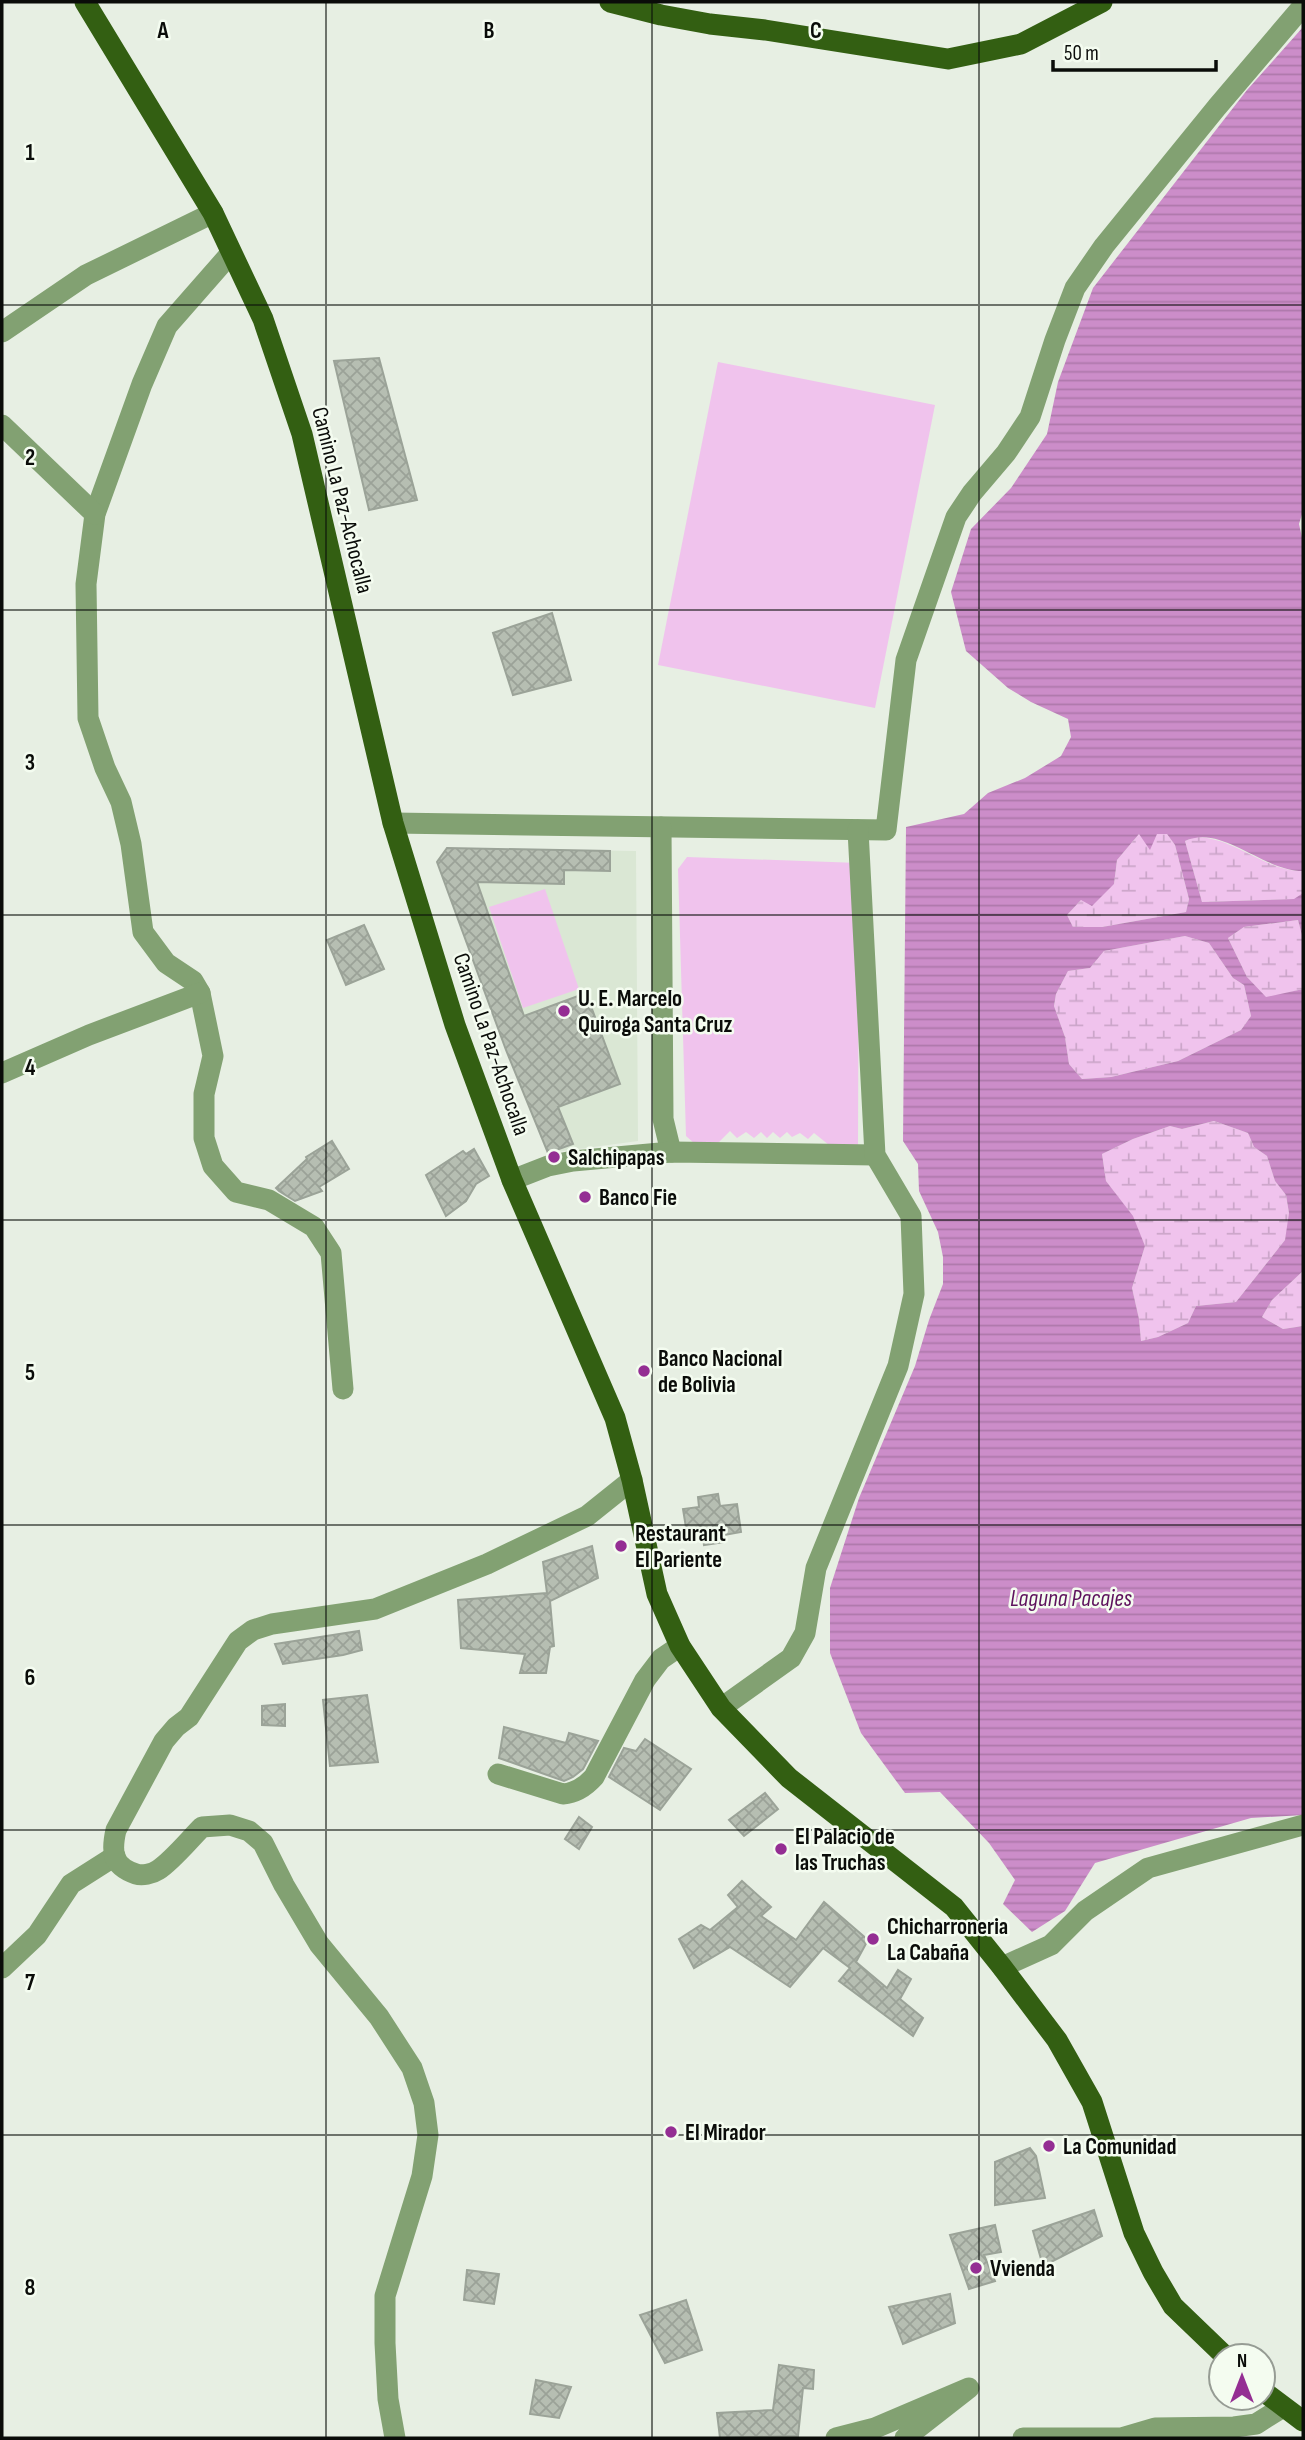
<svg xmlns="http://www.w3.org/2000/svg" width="1305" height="2440" font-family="'Sofia Sans Condensed',sans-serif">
	<defs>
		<pattern id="wetland-marsh" width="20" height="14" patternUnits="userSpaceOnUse" patternTransform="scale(1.75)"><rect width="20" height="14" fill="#f0c3ed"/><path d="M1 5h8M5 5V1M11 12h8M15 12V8" fill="none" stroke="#cca6ca"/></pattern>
		<pattern id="water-rules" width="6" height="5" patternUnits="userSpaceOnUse" patternTransform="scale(1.75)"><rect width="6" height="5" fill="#cc8dc9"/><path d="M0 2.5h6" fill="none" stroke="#ae78ab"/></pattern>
		<pattern id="building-cross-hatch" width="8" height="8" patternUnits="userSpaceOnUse" patternTransform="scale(1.75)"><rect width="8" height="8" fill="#b6beb2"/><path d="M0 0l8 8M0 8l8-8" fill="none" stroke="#9ba298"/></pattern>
	</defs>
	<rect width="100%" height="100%" fill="#e7efe3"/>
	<path fill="#dae7d4" d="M447,848l189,3 2,290 -90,12 -42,-103 -69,-188z"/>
	<g fill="url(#wetland-marsh)">
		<path d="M1139,834h28l8,11 14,54 -3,13 -84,15h-29l-6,-12 15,-16 32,-15 3,-24z"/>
		<path d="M1195,837c40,0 69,34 108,34v22l-8,6 -93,3 -17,-61z"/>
		<path d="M1298,920l5,19v50l-37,9 -19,-21 -19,-39 16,-11z"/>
		<path d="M1185,936l24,7 24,35 11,7 7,31 -10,14 -63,31 -67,16 -29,2 -13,-15 -4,-27 -11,-31 2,-12 12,-23 22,-3 14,-17z"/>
		<path d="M1214,1121l34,12 6,14 13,9 8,25 11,14 3,18 -1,15 -3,12 -49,62 -40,4 -8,17 -30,14 -17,4 -2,-22 -7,-31 13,-42 -13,-30 -26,-35 -4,-27 31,-15 37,-13 12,3z"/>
		<path d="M1303,1271v55l-20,3 -21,-12 10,-17z"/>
	</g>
	<g fill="#f0c3ed">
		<path d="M718,362l217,43 -60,303 -217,-43z"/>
		<path d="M687,857l172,6 -1,284 -24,2 -20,-16 -6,6 -8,-6 -8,4 -5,-5 -7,6 -7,-6 -6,6 -6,-6 -7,6 -8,-6 -9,6 -7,-7 -15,15 -20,-2 -9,-8 -8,-267z"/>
		<path d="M545,889l34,100 -56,19 -34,-101z"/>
	</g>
	<path fill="url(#water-rules)" fill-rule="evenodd" d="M1303,27v484l-4,13 4,18v329c-41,0 -81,-47 -118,-30l17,61 92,-3 9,-6v46l-5,-19 -54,7 -16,11 19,39 19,20 37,-8v282l-31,29 -10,17 21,12 20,-3v489l-52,3 -156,45 -30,48 -33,21 -29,-28 12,-24 -26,-37 -49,-51 -35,1 -44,-60 -31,-80v-65l29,-90 56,-132 14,-46 14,-36v-27l-5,-25 -19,-41 -1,-27 -15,-23 3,-314 58,-13 24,-21 37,-15 36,-22 10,-19 -3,-18 -37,-17 -23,-14 -42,-37 -15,-59 20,-63 40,-41 36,-54 11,-52 35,-94 154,-198zM1139,834l11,16 7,-16h10l8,11 14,54 -3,13 -84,15h-29l-6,-12 14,-15 11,6 22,-22 3,-24zM1185,936l24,7 24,35 11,7 7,31 -10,14 -63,31 -67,16 -29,2 -13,-15 -4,-27 -11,-31 2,-12 12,-23 22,-3 14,-17zM1214,1121l34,12 6,14 13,9 8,25 11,14 3,18 -4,27 -49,62 -40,4 -8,17 -30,14 -17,4 -2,-22 -7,-31 13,-42 -12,-30 -27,-35 -4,-27 31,-15 37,-13 12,3z"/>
	<g fill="url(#building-cross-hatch)" stroke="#9ba398" stroke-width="2">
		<path d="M379,358l38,142 -48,10 -35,-149z"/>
		<path d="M552,613l19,67 -58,15 -20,-62z"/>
		<path d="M447,848l163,3v20l-46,-1v14l-87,-2 47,134 62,-23 34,91 -62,23 15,37 -25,9 -42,-103 -69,-188z"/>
		<path d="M364,925l20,44 -38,16 -19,-45z"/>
		<path d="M332,1141l17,28 -30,18 3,4 -27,10 -16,-10 -3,-3 31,-29 -1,-2z"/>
		<path d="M474,1149l15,27 -13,8 -10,17 -20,15 -20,-41 37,-24 3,3z"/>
		<path d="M718,1494l2,12 17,-2 4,28 -17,3 1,7 -21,3 -1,-7 -15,2 -5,-31 16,-2 -1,-10z"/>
		<path d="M592,1546l6,32 -48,23 4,45 -4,1 -4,26h-26l5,-19 -64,-6 -3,-48 89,-7 -4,-31z"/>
		<path d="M359,1631l3,19 -19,5 -60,9 -8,-20z"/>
		<path d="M367,1695l11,67 -48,4 -7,-66z"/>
		<path d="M285,1704v22l-23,-1v-19z"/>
		<path d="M504,1727l62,16 3,-10 29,8 -15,28 -10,8 -9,4 -65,-23z"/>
		<path d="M645,1739l46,30 -31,41 -51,-33 15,-29 12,3z"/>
		<path d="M765,1793l13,16 -34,27 -15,-16z"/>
		<path d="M579,1817l13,10 -13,22 -14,-10z"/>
		<path d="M742,1881l29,26 -10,9 35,24 28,-38 44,38 -12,22 31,26 11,-18 13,9 -11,20 23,19 -10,18 -74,-55 11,-13 -27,-20 -33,39 -60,-40 -36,21 -15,-29 22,-14 9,5 28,-23 -10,-12z"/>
		<path d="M1030,2148l6,8 9,42 -50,7v-43z"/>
		<path d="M1094,2210l8,26 -59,30 -10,-35z"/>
		<path d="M995,2225l6,27 -17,3 11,26 -26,8 -19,-54z"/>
		<path d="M467,2270l32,4 -5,30 -30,-4z"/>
		<path d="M950,2294l5,29 -52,21 -14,-37z"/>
		<path d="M686,2300l16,50 -37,13 -25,-48z"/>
		<path d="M779,2365l35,5 -1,19 -10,-1 -5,48 -78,2 -3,-25 56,-3z"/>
		<path d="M536,2380l35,7 -12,31 -29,-4z"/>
	</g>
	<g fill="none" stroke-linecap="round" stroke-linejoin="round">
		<g stroke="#82a172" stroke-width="21">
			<path d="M231,253l-64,73 -25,58 -47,130 -9,70 2,134 17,50 16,34 10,42 12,88 23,31 27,18 7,12 13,63 -9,38v44l9,28 23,26 33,8 45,27 17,26 12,136"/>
			<path d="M2,332l84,-57 127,-62"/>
			<path d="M2,425l93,89"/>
			<path d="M393,823l493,7 20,-170 50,-143 16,-24 34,-40 24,-36 25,-77 20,-52 29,-42 113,-139 86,-101"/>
			<path d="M661,827l2,292 8,33"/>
			<path d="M2,1073l87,-38 111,-42"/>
			<path d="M512,1180l36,-14 25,-5 98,-9 204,3"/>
			<path d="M721,1708l70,-50 14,-25 11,-65 82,-202 16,-72 -3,-78 -36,-61 -17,-325"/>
			<path d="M498,1774l65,20c13,-1 22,-7 31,-17l51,-97 16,-21 19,-13"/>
			<path d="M1002,1967l49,-22 34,-34 63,-43 155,-43"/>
			<path d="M2,1968l35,-33 34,-51 44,-28"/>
			<path d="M395,2438l-7,-39 -3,-56v-47l37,-120 6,-41 -4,-32 -12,-35 -33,-51 -60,-73 -35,-59 -21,-42 -14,-12 -19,-6 -28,2c-13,13 -30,34 -44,43 -6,4 -16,6 -22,4 -24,-8 -25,-22 -20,-44l48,-89 12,-14 13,-10 49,-76 15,-11 19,-6 103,-15 112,-45 100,-48 45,-36"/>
			<path d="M836,2438l39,-10 94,-40 -64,50"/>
			<path d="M1023,2438h98l34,-10 79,-1 22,-3 27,-17"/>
		</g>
		<g stroke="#335f12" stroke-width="21">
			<path d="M85,2l128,211 50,106 39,115 91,389 62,202 57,155 103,238 17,62 25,114 23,52 41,62 68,70 165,129 48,60 55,73 35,62 42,131 19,39 20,34 52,50"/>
			<path d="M610,2l51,13 49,9 55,6 183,29 73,-15 81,-42"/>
			<path d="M1263,2391l40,30"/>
		</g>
	</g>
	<path fill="none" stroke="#0a0c09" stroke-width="2" stroke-opacity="0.55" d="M326,2v2436M652,2v2436M979,2v2436M2,305h1301M2,610h1301M2,915h1301M2,1220h1301M2,1525h1301M2,1830h1301M2,2135h1301"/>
	<g fill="#942e93" stroke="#f4fcf0" stroke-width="2.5">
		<circle cx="564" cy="1011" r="7"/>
		<circle cx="554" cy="1157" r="7"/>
		<circle cx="585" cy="1197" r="7"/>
		<circle cx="644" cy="1371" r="7"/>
		<circle cx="621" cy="1546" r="7"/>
		<circle cx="781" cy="1849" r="7"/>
		<circle cx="873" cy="1939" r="7"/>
		<circle cx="671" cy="2132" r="7"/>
		<circle cx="1049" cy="2146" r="7"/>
		<circle cx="976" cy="2268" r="7"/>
	</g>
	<g text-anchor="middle" stroke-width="5" stroke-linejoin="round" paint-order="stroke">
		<g font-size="23" fill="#0a0c09" stroke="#f4fcf0">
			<text transform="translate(343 500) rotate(76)" y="8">Camino La Paz-Achocalla</text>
			<text transform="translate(492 1044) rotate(71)" y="8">Camino La Paz-Achocalla</text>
		</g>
		<g font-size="23" font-weight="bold" fill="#0a0c09" stroke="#f4fcf0" text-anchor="start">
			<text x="578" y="1006">U. E. Marcelo<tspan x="578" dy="26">Quiroga Santa Cruz</tspan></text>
			<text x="568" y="1165">Salchipapas</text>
			<text x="599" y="1205">Banco Fie</text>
			<text x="658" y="1366">Banco Nacional<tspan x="658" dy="26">de Bolivia</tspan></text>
			<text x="635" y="1541">Restaurant<tspan x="635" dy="26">El Pariente</tspan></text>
			<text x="795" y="1844">El Palacio de<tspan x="795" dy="26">las Truchas</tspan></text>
			<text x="887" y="1934">Chicharroneria<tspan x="887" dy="26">La Cabaña</tspan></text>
			<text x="685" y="2140">El Mirador</text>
			<text x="1063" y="2154">La Comunidad</text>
			<text x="990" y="2276">Vvienda</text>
		</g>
		<g font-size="24" font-style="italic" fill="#5e125d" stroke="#f4fcf0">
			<text x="1071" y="1606">Laguna Pacajes</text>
		</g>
	</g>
	<g font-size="23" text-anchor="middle" font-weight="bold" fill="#0a0c09" stroke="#f4fcf0" stroke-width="5" stroke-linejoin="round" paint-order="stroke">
		<text x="163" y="38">A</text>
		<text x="489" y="38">B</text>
		<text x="816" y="38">C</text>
		<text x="30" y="160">1</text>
		<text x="30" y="465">2</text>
		<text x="30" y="770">3</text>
		<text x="30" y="1075">4</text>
		<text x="30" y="1380">5</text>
		<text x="30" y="1685">6</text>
		<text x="30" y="1990">7</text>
		<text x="30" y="2295">8</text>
	</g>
	<rect width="1305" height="2440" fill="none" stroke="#0a0c09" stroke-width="7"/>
	<g transform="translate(1242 2377)"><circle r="33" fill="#f4fcf0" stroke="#969c94" stroke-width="2"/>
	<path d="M0-5L12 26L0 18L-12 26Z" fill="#942e93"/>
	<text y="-10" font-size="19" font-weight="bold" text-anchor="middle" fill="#0a0c09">N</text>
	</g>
	<path d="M1053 60v10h163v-10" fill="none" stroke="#0a0c09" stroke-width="3.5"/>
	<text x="1064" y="60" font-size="21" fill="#0a0c09" stroke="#f4fcf0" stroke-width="5" paint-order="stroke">50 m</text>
</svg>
